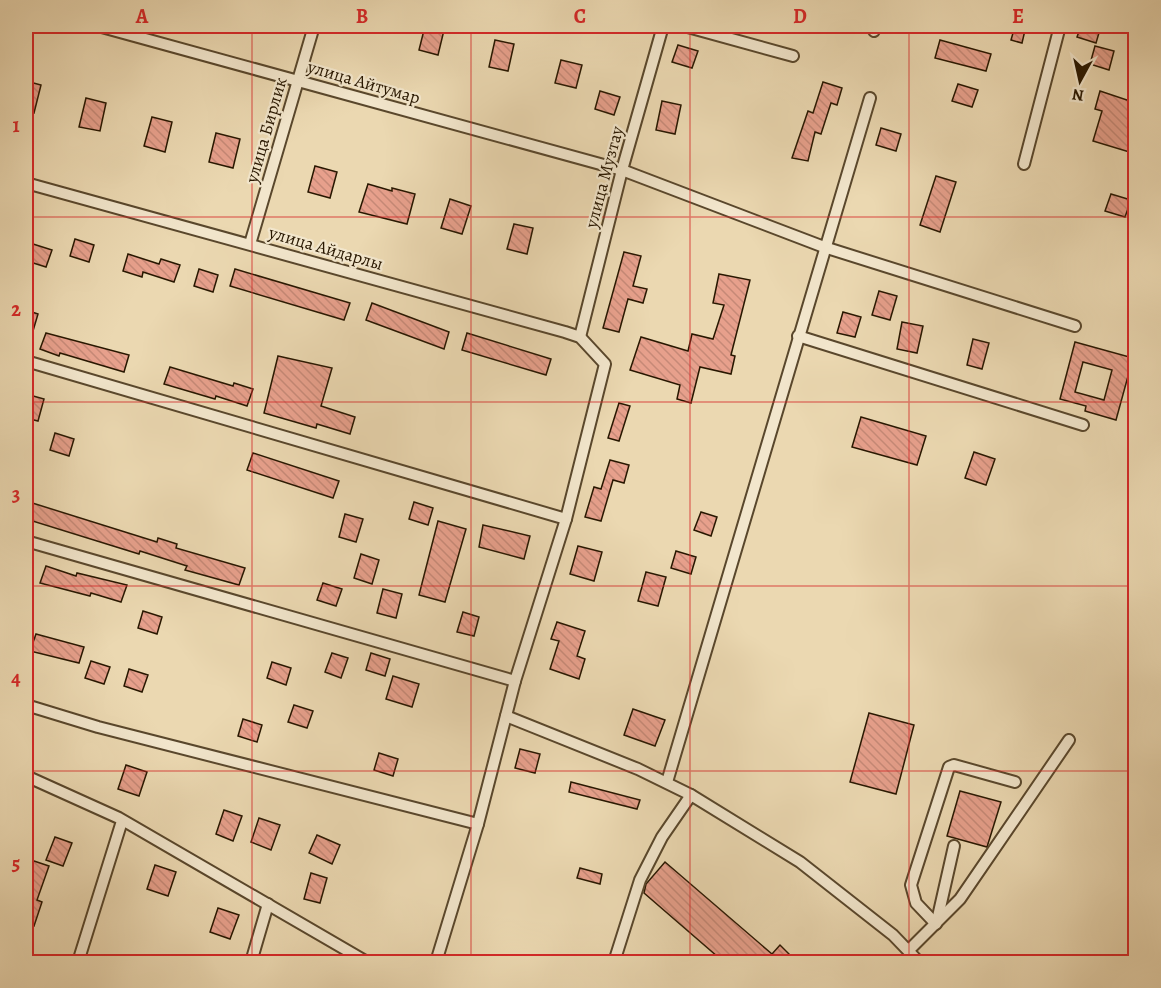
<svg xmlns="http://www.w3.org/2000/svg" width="1161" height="988" font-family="Alegreya,serif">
	<defs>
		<pattern id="building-back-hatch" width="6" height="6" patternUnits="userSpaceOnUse" patternTransform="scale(1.5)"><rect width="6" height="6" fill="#e7a08c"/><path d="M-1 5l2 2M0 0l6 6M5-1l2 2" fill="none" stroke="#c68977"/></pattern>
	</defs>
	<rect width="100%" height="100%" fill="#ebd8b1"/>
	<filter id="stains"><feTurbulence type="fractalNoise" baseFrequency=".00333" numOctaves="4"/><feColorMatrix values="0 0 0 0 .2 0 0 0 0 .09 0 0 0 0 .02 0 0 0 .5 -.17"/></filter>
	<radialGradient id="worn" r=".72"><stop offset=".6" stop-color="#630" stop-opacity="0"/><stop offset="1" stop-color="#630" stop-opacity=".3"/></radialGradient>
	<g fill="url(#building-back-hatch)" stroke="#281700" stroke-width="1.5" fill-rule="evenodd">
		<path d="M425,26h20l-7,29 -19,-5z"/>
		<path d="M1015,26h11l-4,17 -11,-3z"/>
		<path d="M1081,26h20l-5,17 -19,-6z"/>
		<path d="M495,40l19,4 -6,27 -19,-4z"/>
		<path d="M940,40l51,14 -5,17 -51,-13z"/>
		<path d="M678,45l20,6 -6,17 -20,-6z"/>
		<path d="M1095,46l19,5 -5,19 -19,-6z"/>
		<path d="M561,60l21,5 -6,23 -21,-5z"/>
		<path d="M26,81l15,4 -7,28 -8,-3z"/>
		<path d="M823,82l19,6 -5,17 -6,-2 -10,31 -6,-2 -7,29 -16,-3 16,-47 5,2z"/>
		<path d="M958,84l20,6 -6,17 -20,-6z"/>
		<path d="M600,91l20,6 -6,18 -19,-6z"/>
		<path d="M1100,91l36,12v51l-43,-13 9,-30 -7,-2z"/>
		<path d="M86,98l20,5 -6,28 -21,-4z"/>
		<path d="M662,101l19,4 -6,29 -19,-4z"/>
		<path d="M152,117l20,5 -7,30 -21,-6z"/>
		<path d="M881,128l20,6 -5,17 -20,-6z"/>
		<path d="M216,133l24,6 -7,29 -24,-6z"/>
		<path d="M315,166l22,6 -7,26 -22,-6z"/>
		<path d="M936,176l20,6 -16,50 -20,-7z"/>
		<path d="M368,184l24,7v-3l23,6 -8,30 -48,-12z"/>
		<path d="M1111,194l20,6 -6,17 -20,-6z"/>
		<path d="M450,199l21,7 -9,28 -21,-6z"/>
		<path d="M514,224l19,4 -6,26 -20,-5z"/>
		<path d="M75,239l19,6 -5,17 -19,-6z"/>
		<path d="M33,244l19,6 -6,17 -19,-6z"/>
		<path d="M624,252l17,4 -8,30 14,3 -4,14 -15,-4 -9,33 -16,-4z"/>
		<path d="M128,254l31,10 2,-5 19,6 -6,17 -31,-10 -1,5 -19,-6z"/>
		<path d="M199,269l19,6 -5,17 -19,-6z"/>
		<path d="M235,269l115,34 -6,17 -114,-34z"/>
		<path d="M719,274l31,6 -19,75 4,1 -4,18 -31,-7 -9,36 -14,-4 3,-14 -50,-15 11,-33 47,14 4,-17 21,5 11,-34 -11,-2z"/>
		<path d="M879,291l18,5 -7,24 -18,-5z"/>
		<path d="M372,303l77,29 -5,17 -78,-29z"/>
		<path d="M26,310l12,4 -5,17 -7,-3z"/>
		<path d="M843,312l18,5 -6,20 -18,-4z"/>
		<path d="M902,322l21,4 -6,27 -20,-4z"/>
		<path d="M46,333l83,22 -5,17 -64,-19 -1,3 -19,-7z"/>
		<path d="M467,333l84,26 -5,16 -84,-25z"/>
		<path d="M973,339l16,4 -7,26 -15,-4z"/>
		<path d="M1075,342l58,16 -17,62 -31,-9 1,-5 -26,-7zM1083,362l29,8 -8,30 -29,-8z"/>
		<path d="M278,356l54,12 -11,38 34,11 -5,17 -33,-10 -1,4 -52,-15z"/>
		<path d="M170,367l63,19 1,-3 19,6 -6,17 -31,-10 -1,3 -51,-15z"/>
		<path d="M26,394l18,5 -6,22 -12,-3z"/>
		<path d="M619,403l11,3 -11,35 -11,-3z"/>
		<path d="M861,417l65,19 -9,29 -65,-18z"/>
		<path d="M55,433l19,6 -5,17 -19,-6z"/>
		<path d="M974,452l21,7 -9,26 -21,-7z"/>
		<path d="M253,453l86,28 -6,17 -86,-28z"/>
		<path d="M610,460l19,5 -5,18 -11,-3 -12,41 -16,-4 9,-30 7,2z"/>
		<path d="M26,501l131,41 1,-4 19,6 -1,4 69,20 -6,17 -54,-15 2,-4 -47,-15 -1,3 -113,-35z"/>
		<path d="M414,502l19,6 -5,17 -19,-6z"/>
		<path d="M701,512l16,5 -6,19 -17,-6z"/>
		<path d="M345,514l18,5 -7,23 -17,-5z"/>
		<path d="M438,521l28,8 -21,73 -26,-7z"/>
		<path d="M483,525l47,11 -6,23 -45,-12z"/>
		<path d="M578,546l24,6 -8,29 -24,-7z"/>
		<path d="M676,551l20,6 -5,17 -20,-6z"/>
		<path d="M361,554l18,6 -7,24 -18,-6z"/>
		<path d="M46,566l30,10 1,-3 50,12 -6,17 -30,-9 -1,3 -50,-13z"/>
		<path d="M646,572l20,5 -8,29 -20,-5z"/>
		<path d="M323,583l19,6 -6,17 -19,-6z"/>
		<path d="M383,589l19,5 -6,24 -19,-5z"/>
		<path d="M143,611l19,6 -5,17 -19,-6z"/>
		<path d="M463,612l16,5 -5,19 -17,-4z"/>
		<path d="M557,622l28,9 -8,25 8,3 -6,20 -29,-10 9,-28 -8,-2z"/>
		<path d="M36,634l48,13 -5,16 -49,-12z"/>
		<path d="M332,653l16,5 -7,20 -16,-6z"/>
		<path d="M371,653l19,6 -5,17 -19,-6z"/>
		<path d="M91,661l19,6 -6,17 -19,-6z"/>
		<path d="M272,662l19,6 -5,17 -19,-7z"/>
		<path d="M129,669l19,6 -6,17 -18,-6z"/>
		<path d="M393,676l26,8 -7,23 -26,-8z"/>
		<path d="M294,705l19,6 -6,17 -19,-6z"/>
		<path d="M633,709l32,11 -10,26 -31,-11z"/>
		<path d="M869,713l45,12 -18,69 -46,-12z"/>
		<path d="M243,719l19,6 -5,17 -19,-6z"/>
		<path d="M520,749l20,5 -5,19 -20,-5z"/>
		<path d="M379,753l19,6 -5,17 -19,-6z"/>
		<path d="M126,765l21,7 -8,24 -21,-7z"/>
		<path d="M571,782l69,18 -3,9 -68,-17z"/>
		<path d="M960,791l41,11 -14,45 -40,-11z"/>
		<path d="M224,810l18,6 -9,25 -17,-7z"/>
		<path d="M259,818l21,7 -9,25 -20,-8z"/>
		<path d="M317,835l23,10 -8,19 -23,-11z"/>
		<path d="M55,837l17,6 -9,23 -17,-6z"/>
		<path d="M28,859l21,7 -12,34 5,2 -8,24 -8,-3z"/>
		<path d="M665,862l107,92 8,-9 18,18h-73l-81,-70 2,-9z"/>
		<path d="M155,865l21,7 -8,24 -21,-7z"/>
		<path d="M580,868l22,6 -2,10 -23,-6z"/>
		<path d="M311,873l16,5 -7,25 -16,-4z"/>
		<path d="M218,908l21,7 -9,24 -20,-7z"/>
	</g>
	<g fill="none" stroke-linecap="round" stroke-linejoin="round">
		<defs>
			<g id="minor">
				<path d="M98,26l524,144 202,77 251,79"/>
				<path d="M684,26l109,30"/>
				<path d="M874,31l2,-5"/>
				<path d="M1024,164l36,-138"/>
				<path d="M26,183l539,149 15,5 25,27 -39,155 -51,162 -37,143 -42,138"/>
				<path d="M250,244l64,-218"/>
				<path d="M798,336l285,89"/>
				<path d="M580,337l42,-167 41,-144"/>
				<path d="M26,361l540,158"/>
				<path d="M26,541l489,140"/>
				<path d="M26,705l72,22 380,97"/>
				<path d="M506,716l132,53 53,26 109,67 93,73 26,27"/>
				<path d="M26,776l93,42 248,144"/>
				<path d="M667,782l203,-684"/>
				<path d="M937,921l17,-75"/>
				<path d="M936,924l-20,-21 -5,-18 38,-118 5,-2 61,17"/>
				<path d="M909,950l51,-51 109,-159"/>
				<path d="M78,962l44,-141"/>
				<path d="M251,962l17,-58"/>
				<path d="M614,962l26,-82 22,-43 29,-42"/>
			</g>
		</defs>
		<use href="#minor" stroke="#59472c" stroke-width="14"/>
		<use href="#minor" stroke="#f2e6cc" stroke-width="10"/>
	</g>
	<path fill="none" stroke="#d62828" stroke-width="1.5" stroke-opacity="0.55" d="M252,26v936M471,26v936M690,26v936M909,26v936M26,217h1110M26,402h1110M26,586h1110M26,771h1110"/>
	<g text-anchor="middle" stroke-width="4.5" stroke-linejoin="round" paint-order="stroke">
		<g font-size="18" fill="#281700" stroke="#f2e6cc">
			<text transform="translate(364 82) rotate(16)" y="6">улица Айтумар</text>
			<text transform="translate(266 130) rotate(-74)" y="6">улица Бирлик</text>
			<text transform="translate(604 177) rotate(-75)" y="6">улица Музтау</text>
			<text transform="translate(326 248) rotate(16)" y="6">улица Айдарлы</text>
		</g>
	</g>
	<rect width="1161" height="988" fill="none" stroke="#ebd8b1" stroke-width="66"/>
	<g transform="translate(1080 81) rotate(188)" stroke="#f2e6cc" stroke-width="4.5" paint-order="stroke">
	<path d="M0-4.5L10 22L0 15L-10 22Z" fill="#281700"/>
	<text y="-9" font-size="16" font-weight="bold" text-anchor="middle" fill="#281700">N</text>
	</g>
	<rect x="33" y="33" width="1095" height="922" fill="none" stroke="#d62828" stroke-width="2"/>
	<g font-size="20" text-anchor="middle" font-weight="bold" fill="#d62828">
		<text x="142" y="23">A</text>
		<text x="362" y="23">B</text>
		<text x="580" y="23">C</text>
		<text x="800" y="23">D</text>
		<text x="1018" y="23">E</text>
		<text x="16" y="132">1</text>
		<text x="16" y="316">2</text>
		<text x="16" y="501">3</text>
		<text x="16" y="685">4</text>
		<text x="16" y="870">5</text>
	</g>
	<rect width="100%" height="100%" filter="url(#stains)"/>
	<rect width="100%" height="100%" fill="url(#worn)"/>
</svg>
